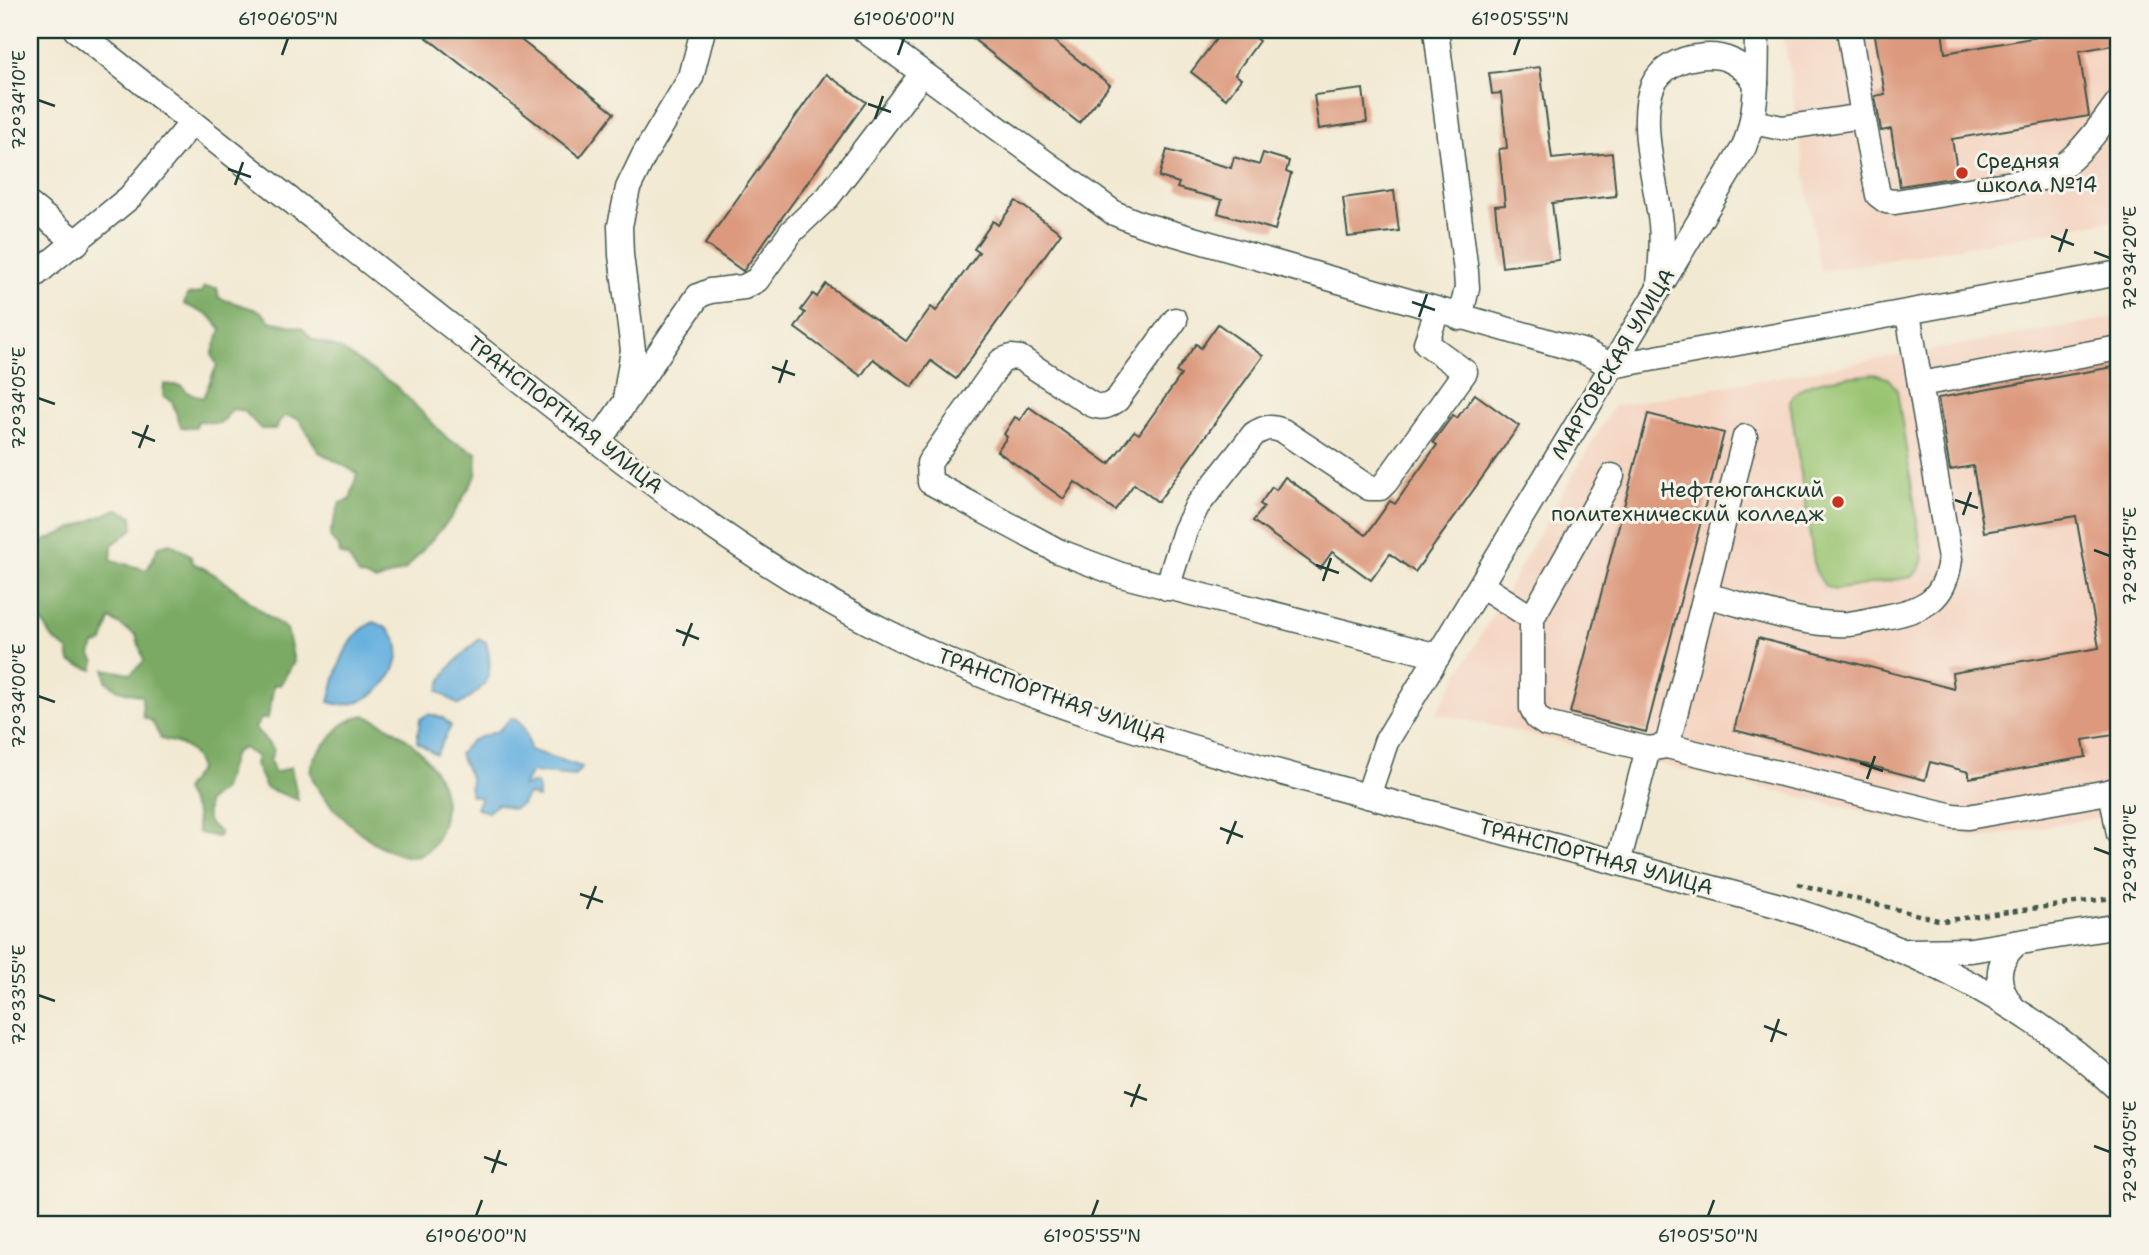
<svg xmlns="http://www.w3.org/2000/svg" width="2149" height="1255" font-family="'Shantell Sans',sans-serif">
	<rect width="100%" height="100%" fill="#f7f3e8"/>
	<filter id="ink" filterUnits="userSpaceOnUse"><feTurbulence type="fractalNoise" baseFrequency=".0143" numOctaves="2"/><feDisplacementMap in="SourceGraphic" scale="14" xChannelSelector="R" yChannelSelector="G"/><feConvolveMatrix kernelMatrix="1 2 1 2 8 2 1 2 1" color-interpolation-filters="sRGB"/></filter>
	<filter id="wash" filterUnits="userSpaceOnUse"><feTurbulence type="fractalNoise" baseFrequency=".00686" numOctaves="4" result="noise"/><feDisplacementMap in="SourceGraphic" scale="28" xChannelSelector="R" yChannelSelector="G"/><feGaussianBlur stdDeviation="1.57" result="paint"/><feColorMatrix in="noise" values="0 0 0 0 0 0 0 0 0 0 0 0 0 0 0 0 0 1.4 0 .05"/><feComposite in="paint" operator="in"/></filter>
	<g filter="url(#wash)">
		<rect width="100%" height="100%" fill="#f2e9d2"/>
		<g fill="#f4d3c0">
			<path d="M1783,30h336v189l-299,53z"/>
			<path d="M2119,317v497l-140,24 -543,-125 177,-307z"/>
		</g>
		<path fill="#99c471" stroke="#5c8052" stroke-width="2" d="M1874,374l14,4 9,12 26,169 -4,11 -8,7 -76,13 -11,-5 -9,-15 -25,-168c9,-26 60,-24 84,-28z"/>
		<g fill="#7aaa63" stroke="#4c744c" stroke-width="2">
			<path d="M204,287l13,1 2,10 41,13 10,10 32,7 10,11 28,10 56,37 52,53 29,14 -1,23 -25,42 -46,52 -29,11 -17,-6 -11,-18 -8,-3 -1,-7 -8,-8 -1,-5 10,-31 10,-3 7,-27 -38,-21 -20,-33 -13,-3 -6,4 -4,9h-15l-17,-18 -11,-2c-6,4 -6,10 -11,13 -6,4 -16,-2 -24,-1l-3,7 -14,-1 -9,-26 -9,-5 1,-12 18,2 5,6 16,6 14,-33 -5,-10 9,-26 -11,-13 -26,-12 3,-9 13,-2z"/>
			<path d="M117,509l15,7 1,13 -21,16 -1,15 36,10 12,-24 11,-3 20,12 3,8c38,17 58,44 94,66l7,33 -14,23 -6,-1 -6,34 -7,1 -6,9 19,22 -4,10 5,13 16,-6 7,33 -32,-12 -11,-24 2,-7 -14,-9 -9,5 -11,36 -16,13v19l13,12 -2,4 -20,-4 -2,-20 -12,-23 15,-21c-3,-21 -19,-26 -38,-30l-9,-18 -9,-4 -1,-21 -24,-6 -12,-9 -1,-12 26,5 13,-13 -8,-26 -26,-16 -7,23 -9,3 -3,10 4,7 -2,8 -23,-8 -2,-12 -15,-11 -10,-16 -13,-2v-74z"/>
			<path d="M364,715c43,16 93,59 78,110 -4,12 -9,24 -21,30 -31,13 -102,-52 -110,-81 -3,-13 8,-23 16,-32 13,-17 16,-20 37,-27z"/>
		</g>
		<g fill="#67b1df" stroke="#43778a" stroke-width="2">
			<path d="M374,622c57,20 2,97 -45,80 7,-29 15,-66 45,-80z"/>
			<path d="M479,639l7,3c9,34 2,44 -27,63l-21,-14c5,-22 25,-36 41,-52z"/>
			<path d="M428,714l15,4 8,8 -15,28 -19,-12 3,-23z"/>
			<path d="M511,718c15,4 16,18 19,32l52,17 -7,9 -44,-4 -8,14 11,-3 4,2v13l-10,-4 -6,10 -9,5 -16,-5 -9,8 -12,-4 5,-10 -11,-3 1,-16 -12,-25 13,-14 26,-9z"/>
		</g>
		<g id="blocks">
			<g fill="#dc997d">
				<path d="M417,30h91l106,83 -34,44z"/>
				<path d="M962,30h78l70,55 -31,38z"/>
				<path d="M1223,30h21l15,11 -24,33 6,5 -15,20 -35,-27z"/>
				<path d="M1874,30h68l3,23 99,-17 -1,-6h76v14l-40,7 10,65 -137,23 6,38 -58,9 -9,-57 -10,2 -3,-18 -3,-17 10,-2z"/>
				<path d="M1540,67l12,92 60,-6 4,43 -64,7 7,57 -57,7 -7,-61 10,-1 -6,-56 8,-1 -6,-55 -9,1 -3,-21z"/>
				<path d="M826,74l40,28 -123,169 -38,-27z"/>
				<path d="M1363,89l4,33 -48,7 -5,-34z"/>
				<path d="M1167,150l64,18 3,-11 25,8 4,-12 26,8 -3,11 5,2 -16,56 -57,-17 4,-13 -45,-12 2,-5 -20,-6z"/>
				<path d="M1394,191l5,40 -51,6 -5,-39z"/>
				<path d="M1016,201l45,32 -105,146 -25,-18 -19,26 -39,-28 -12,17 -66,-48 10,-15 -4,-3 12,-16 4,3 9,-13 80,57 25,-34 5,4 43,-59 -5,-3 19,-28 5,4z"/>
				<path d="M1218,324l45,32 -105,146 -24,-18 -19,26 -40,-28 -11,17 -67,-48 10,-14 -3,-3 11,-17 5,3 9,-13 80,57 25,-33 5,3 42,-59 -5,-3 20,-28 5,4z"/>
				<path d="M2119,366v368l-36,6 3,17 -117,21v-6l-39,-10 -5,18 -191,-50 24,-92 196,51 -2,-16 147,-25 -23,-132 -92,16 -11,-66 -23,4 -12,-72z"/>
				<path d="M1475,394l44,32 -104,146 -25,-18 -19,26 -39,-28 -12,17 -67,-48 11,-14 -4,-3 12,-17 4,3 9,-13 81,58 24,-34 5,3 42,-59 -4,-3 20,-27 4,3z"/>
				<path d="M1648,414l76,19 -78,299 -76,-19z"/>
			</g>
		</g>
	</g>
	<g filter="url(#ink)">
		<use href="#blocks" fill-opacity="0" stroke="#3f574c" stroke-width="2"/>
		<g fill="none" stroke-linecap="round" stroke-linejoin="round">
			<defs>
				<g id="minor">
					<path d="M76,30c137,110 276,218 414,327 126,99 250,201 393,273 145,74 307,118 462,160 145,39 290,77 435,116 123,38 246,94 339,184"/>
					<path d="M864,30l250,183 27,11 444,128 27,14 507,-93"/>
					<path d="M1436,30l30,242 1,16 -7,30"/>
					<path d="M1863,116l15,79 8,6 9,1 148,-24c34,-16 54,-48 76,-77"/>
					<path d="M1753,122l29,6 81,-12 -14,-86"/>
					<path d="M30,205l47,38"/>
					<path d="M30,279l100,-82 62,-74"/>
					<path d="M1659,284c2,-20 4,-40 2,-60 -4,-37 -24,-105 -8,-139 8,-17 27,-26 44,-28 27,-4 44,5 59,26"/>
					<path d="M1175,320l-58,80c-10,7 -15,9 -26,4l-71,-46 -9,-1 -10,4 -72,102 1,19 128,69 63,24 317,81"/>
					<path d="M1920,384l199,-36"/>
					<path d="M626,393l7,-43 -12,-95 -1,-29 8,-38 16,-33 47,-78 12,-47"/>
					<path d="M598,442l100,-146 12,-5 34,-4 13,-7 35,-49 36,-34 94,-123"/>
					<path d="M1481,585l51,33v90l5,10 9,6 102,25 19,-3 286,70 15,1 151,-27"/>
					<path d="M1167,588l18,-57 12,-25 57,-72c11,-7 17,-8 29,-3l86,57h11l6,-6 79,-110 -39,-29 11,-32"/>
					<path d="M1705,595c45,11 96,31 143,29 12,-1 25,-5 37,-7 39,-7 60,-17 65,-58l-42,-245"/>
					<path d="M1532,618l80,-142"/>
					<path d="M1667,746l78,-309"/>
					<path d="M2111,791l8,43"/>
					<path d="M1368,796l18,-54 358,-595c15,-38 12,-77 13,-117"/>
					<path d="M1618,863l30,-114"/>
					<path d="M1909,951l62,-1 148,-24"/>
					<path d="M2014,1009c-19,-24 -20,-46 3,-66"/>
				</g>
			</defs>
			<use href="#minor" stroke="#3f574c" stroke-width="27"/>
			<path stroke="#3f574c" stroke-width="4.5" stroke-dasharray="5 5" stroke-linecap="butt" d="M1798,884l144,37 177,-24"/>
			<use href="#minor" stroke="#fff" stroke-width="24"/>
		</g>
	</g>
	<path fill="none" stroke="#1f3d34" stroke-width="2.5" d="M282,55l6,-17M898,55l6,-17M1514,55l6,-17M38,100l17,6M868,104l23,8M875,119l8,-23M228,169l23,8M235,185l8,-23M2051,236l23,9M2059,252l8,-23M2094,252l16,6M1412,302l23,8M1419,317l8,-23M772,367l23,8M779,383l8,-23M38,398l17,6M132,432l23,9M139,448l9,-23M1955,500l23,8M1963,515l8,-23M2094,550l16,6M1316,565l23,8M1323,581l8,-23M676,630l23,9M683,646l9,-23M38,696l17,6M1860,763l23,8M1867,779l8,-23M1220,828l23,9M1227,844l9,-23M2094,848l16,6M580,894l23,8M587,909l9,-23M38,995l17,6M1764,1026l23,9M1771,1042l8,-23M1124,1092l23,8M1131,1107l9,-23M2094,1146l16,6M484,1157l23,8M492,1173l8,-23M476,1216l6,-16M1092,1216l6,-16M1708,1216l6,-16"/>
	<g fill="#c8321e" stroke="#f7f3e8" stroke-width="2.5">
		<circle cx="1962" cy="173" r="7"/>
		<circle cx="1838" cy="502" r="7"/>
	</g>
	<g text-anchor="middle" stroke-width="6" stroke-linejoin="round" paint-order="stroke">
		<g font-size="21" fill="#1f3d34" stroke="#f7f3e8" text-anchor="start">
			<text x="1976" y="168">Средняя<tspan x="1976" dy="24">школа №14</tspan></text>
			<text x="1824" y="497" text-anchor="end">Нефтеюганский<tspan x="1824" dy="24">политехнический колледж</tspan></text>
		</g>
		<g font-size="21" fill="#1f3d34" stroke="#f7f3e8">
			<text transform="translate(1613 364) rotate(-59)" y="7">МАРТОВСКАЯ УЛИЦА</text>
			<text transform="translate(565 415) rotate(38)" y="7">ТРАНСПОРТНАЯ УЛИЦА</text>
			<text transform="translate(1052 696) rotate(20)" y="7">ТРАНСПОРТНАЯ УЛИЦА</text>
			<text transform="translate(1596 857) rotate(15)" y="7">ТРАНСПОРТНАЯ УЛИЦА</text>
		</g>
	</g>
	<rect width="2149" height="1255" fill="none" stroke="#f7f3e8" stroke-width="77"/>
	<rect x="38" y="38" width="2072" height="1178" fill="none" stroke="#1f3d34" stroke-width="2.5"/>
	<g font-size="18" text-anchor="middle" fill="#1f3d34">
		<text x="288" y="25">61°06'05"N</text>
		<text x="904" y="25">61°06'00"N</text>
		<text x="1520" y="25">61°05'55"N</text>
		<text transform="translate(19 100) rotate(-90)" y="6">72°34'10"E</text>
		<text transform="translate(2130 258) rotate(-90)" y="6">72°34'20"E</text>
		<text transform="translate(19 398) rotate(-90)" y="6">72°34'05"E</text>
		<text transform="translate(2130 556) rotate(-90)" y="6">72°34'15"E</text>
		<text transform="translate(19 696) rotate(-90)" y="6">72°34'00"E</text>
		<text transform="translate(2130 854) rotate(-90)" y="6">72°34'10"E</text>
		<text transform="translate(19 995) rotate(-90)" y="6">72°33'55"E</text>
		<text transform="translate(2130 1152) rotate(-90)" y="6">72°34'05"E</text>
		<text x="476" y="1242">61°06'00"N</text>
		<text x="1092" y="1242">61°05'55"N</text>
		<text x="1708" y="1242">61°05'50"N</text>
	</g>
</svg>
